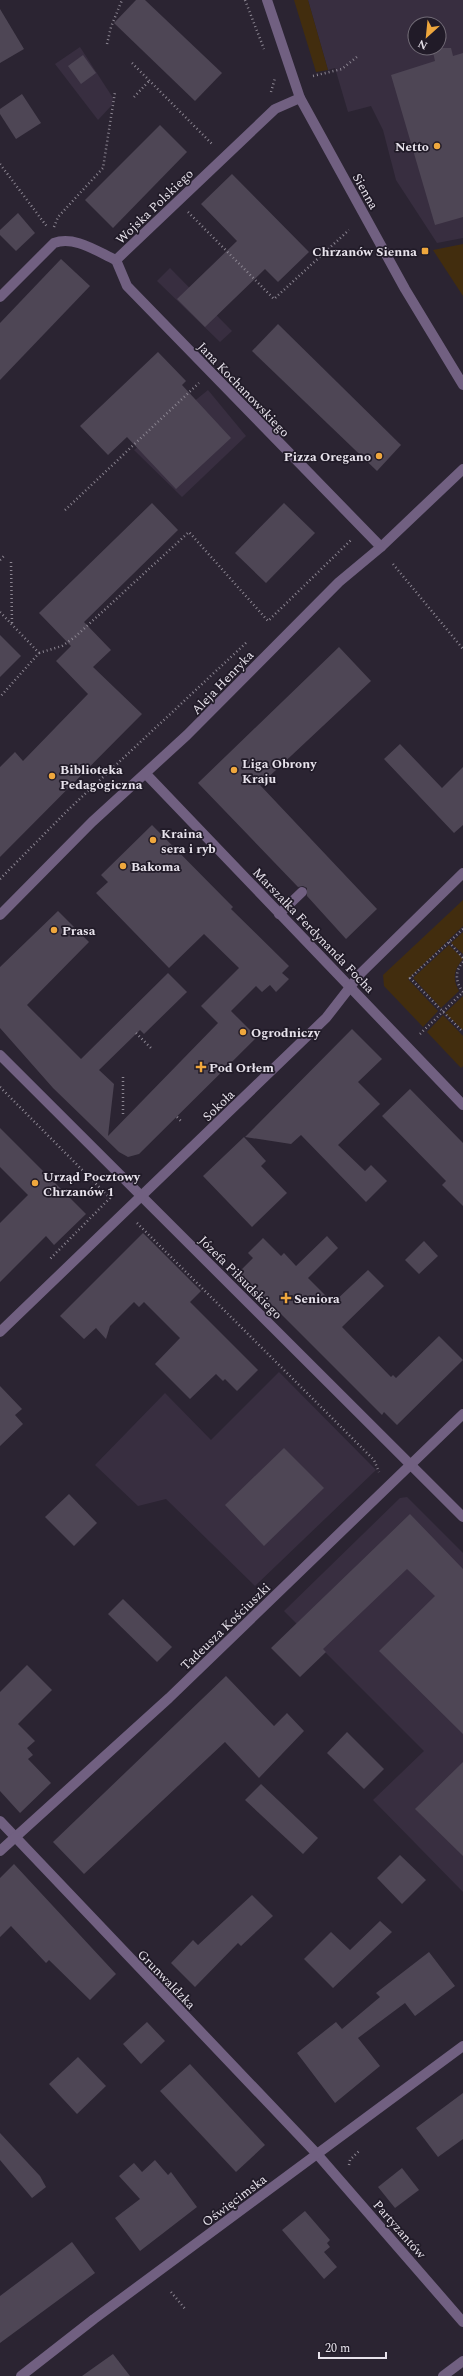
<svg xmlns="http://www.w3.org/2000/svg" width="463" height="2376" font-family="Spectral,serif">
	<rect width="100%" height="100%" fill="#2b2432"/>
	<g fill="#382e40" fill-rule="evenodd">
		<path d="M308,0h155v238l-26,5 -41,-63 -13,-50 -12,-24 -23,6 -13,-44 -7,2zM415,24h24v24h-24z"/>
		<path d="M80,47l33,51 -1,7 -14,15 -43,-56z"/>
		<path d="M170,268l62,63 -12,11 -63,-61z"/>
		<path d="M208,390l38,46 -64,61 -48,-47z"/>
		<path d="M279,1372l97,98 -121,116 -89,-87 -28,7 -43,-41 70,-72 46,47z"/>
		<path d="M407,1497l56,56v339l-90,-92 51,-49 -140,-140 116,-113z"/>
	</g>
	<g fill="#422d0e">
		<path d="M294,0h14l20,70 -12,2z"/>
		<path d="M463,244v52l-30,-46z"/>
		<path d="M463,900v26l-55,53 30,32 -15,16 -39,-41 -1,-11z"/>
		<path d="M463,932v22l-12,-11z"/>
		<path d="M449,945l14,14c-9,10 -11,20 -4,32l-18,17 -28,-30z"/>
		<path d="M463,996v34l-18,-17z"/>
		<path d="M443,1015l20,21v30l-2,2 -34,-36z"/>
	</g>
	<g fill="#4e4655">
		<path d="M136,0h9l77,73 -27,28 -81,-78z"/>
		<path d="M0,9l24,40 -24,14z"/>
		<path d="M432,48h19l2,8 10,-3v164l-28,8 -44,-150 44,-14z"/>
		<path d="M83,55l13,18 -15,11 -13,-18z"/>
		<path d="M22,94l19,29 -25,16 -16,-25v-5z"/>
		<path d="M160,125l27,27 -74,76 -28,-28z"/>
		<path d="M232,174l77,78 -31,30 -13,-13 -60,58 -28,-28 60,-58 -36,-37z"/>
		<path d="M18,213l17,20 -19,18 -16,-16v-5z"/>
		<path d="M61,259l29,27 -90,94v-57z"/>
		<path d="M278,324l123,121 -24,26 -125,-120z"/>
		<path d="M158,352l28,29 -4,4 49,53 -55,51 -49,-52 -19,18 -28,-29z"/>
		<path d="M152,503l26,27 -94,92 27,28 -18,17 49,47 -142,143v-90l15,-15 8,9 65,-67 -32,-33 15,-15 -32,-33z"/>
		<path d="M284,503l31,30 -49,50 -31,-30z"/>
		<path d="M0,635l21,21 -21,21z"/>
		<path d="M339,647l32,34 -111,104 117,124 -31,30 -39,-43v-8l-4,-2 -5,1 -100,-104z"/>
		<path d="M400,744l42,44 21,-21v58l-9,8 -70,-74z"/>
		<path d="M152,825l81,82 -2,2 58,57 -7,7 7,6 -13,13 -6,-7 -8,7 -6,-6 -25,25 26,26 -118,117 -11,3 -9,-5 -66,-64 -53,-60v-61l58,-56 31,31 -62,63 54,54 87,-86 19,19 -43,42 -4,-4 -41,40 15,14 -6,52 110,-113 -17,-17 38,-38 -35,-34 -35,34 -73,-75 12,-11 -7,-7z"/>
		<path d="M352,1029l30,30 -24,23 22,22 -42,41 27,26 6,-6 16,16 -21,21 -65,-67 -10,9 -46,-7z"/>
		<path d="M410,1089l53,54v63l-21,-21 4,-4 -64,-65z"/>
		<path d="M0,1128l86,86 -32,31 -8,-9 -46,46v-59l28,-28 -28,-28z"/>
		<path d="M244,1137l22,24 -5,5 26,27 -35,34 -49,-51z"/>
		<path d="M143,1233l58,58 -11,11 68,68 -21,21 -12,-12 -2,2 -7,-7 -26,25 -35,-35 25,-26 -36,-36 -5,5 -5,-5 -24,24 -4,13 -10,-11 -12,11 -24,-23z"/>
		<path d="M327,1236l11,12 -30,30 25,25 35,-33 16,16 -42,41 49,50 2,-2 3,3 43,-42 24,24 -66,65 -13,-13 -2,3 -143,-143 14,-14 -5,-5 15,-15 18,18 3,-3 12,13z"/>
		<path d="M424,1241l14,15 -19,18 -14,-14z"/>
		<path d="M0,1386l22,23 -7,6 8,9 -23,22z"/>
		<path d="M284,1448l40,40 -60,58 -39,-41z"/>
		<path d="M69,1494l28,29 -23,23 -29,-29z"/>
		<path d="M410,1514l53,55v165l-84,-83 56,-55 -28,-27 -84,80 3,3 -26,25 -29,-29z"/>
		<path d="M123,1599l49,48 -15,15 -49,-48z"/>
		<path d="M27,1665l25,25 -34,34 17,17 -8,7 6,7 -5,4 23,24 -31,30 -20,-22v-99z"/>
		<path d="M226,1676l48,50 13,-13 17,18 -45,47 -34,-36 -141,132 -31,-32z"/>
		<path d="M347,1732l37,37 -20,20 -37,-36z"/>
		<path d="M463,1762v94l-48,-47z"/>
		<path d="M261,1784l57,54 -15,16 -58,-54z"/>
		<path d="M400,1855l26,25 -24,24 -25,-26z"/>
		<path d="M14,1864l102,110 -26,26 -41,-40 -3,3 -35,-37 -11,11v-59z"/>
		<path d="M252,1895l21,21 -32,30 -3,-3 -43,44 -24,-24 22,-23 5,5z"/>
		<path d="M380,1921l12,11 -59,56 -29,-29 27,-27 19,18z"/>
		<path d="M429,1952l26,34 -40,30 -10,-13 -47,35 22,28 -45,37 -38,-50 39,-31 6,7 38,-32 -4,-4z"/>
		<path d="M147,2022l18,19 -24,23 -18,-20z"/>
		<path d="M78,2057l28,29 -29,28 -28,-30z"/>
		<path d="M190,2064l75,81 -29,27 -76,-81z"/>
		<path d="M463,2093v46l-25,18 -22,-29z"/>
		<path d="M0,2133l40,43 6,11 -14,11 -32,-38z"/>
		<path d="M155,2160l13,15 3,-3 26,35 -57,44 -25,-33 25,-19 -21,-23 15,-13 8,9z"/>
		<path d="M402,2168l17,22 -24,18 -17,-21z"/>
		<path d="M305,2211l25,29 -3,3 3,4 -6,5 13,15 -13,12 -42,-49z"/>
		<path d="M72,2242l23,31 -95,70v-47z"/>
		<path d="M113,2354l17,22h-48z"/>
	</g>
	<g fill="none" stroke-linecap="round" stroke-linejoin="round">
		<g stroke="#8c8692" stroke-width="2.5" stroke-dasharray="1 3" stroke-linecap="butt">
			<path d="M245,0l19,49"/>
			<path d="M107,44l4,-17 11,-27"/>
			<path d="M132,63l81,82"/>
			<path d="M313,76l29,-7 16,-13"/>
			<path d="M271,92l4,-14"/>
			<path d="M134,97l15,-16"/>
			<path d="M0,164l48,64"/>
			<path d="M188,212l86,87 75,-69"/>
			<path d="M54,227l4,-10 45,-49 12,-76"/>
			<path d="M65,510l134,-127"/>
			<path d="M0,560l5,-5"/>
			<path d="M11,562l1,62"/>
			<path d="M393,564l70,85"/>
			<path d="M0,612l39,41 -39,44"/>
			<path d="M39,653l23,-7 13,-9 114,-105 79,89 83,-81"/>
			<path d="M0,879l69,-70 179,-168"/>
			<path d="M463,929l-53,49 53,54"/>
			<path d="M449,942l14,16"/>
			<path d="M463,992c-7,-9 -9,-20 0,-30"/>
			<path d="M136,1033l16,16"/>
			<path d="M420,1034l43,-42"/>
			<path d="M123,1077v39"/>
			<path d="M0,1087l110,111 -60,61"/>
			<path d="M177,1117l4,4"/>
			<path d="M137,1223l237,237 5,12"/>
			<path d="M349,2165l1,-5 9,-9"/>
			<path d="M171,2292l15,18"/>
		</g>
		<g stroke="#716081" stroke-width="10">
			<path d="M279,914l23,-22"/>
			<path d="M443,2376l20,-15"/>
		</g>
		<g stroke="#716081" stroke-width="10">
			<path d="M116,260l11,26 254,261"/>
			<path d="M116,260l159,-151 25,-11"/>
			<path d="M0,297l54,-54c20,-8 44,9 62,17"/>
			<path d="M146,774l317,331"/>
			<path d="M0,915l92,-93 95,-87 152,-153 42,-35 82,-78"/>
			<path d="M0,1055l463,462"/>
			<path d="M0,1332l297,-286 29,-28 35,-45 102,-100"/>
			<path d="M0,1821l317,333 146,168"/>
			<path d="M0,1851l169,-153 294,-284"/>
		</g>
		<g stroke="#716081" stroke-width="10">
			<path d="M267,0l33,98 105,191 58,96"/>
			<path d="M21,2376l73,-57 369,-273"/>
		</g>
	</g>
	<g fill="#efa73d" stroke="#211b28" stroke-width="1.5">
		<circle cx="437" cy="146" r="4"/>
		<rect x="421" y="247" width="8" height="8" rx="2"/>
		<circle cx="379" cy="456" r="4"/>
		<circle cx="234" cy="770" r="4"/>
		<circle cx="52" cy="776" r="4"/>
		<circle cx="153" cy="840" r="4"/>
		<circle cx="123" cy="866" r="4"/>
		<circle cx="54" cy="930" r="4"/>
		<circle cx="243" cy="1032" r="4"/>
		<path d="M199 1061h4v4h4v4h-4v4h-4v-4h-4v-4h4z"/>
		<circle cx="35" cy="1183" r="4"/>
		<path d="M284 1292h4v4h4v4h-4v4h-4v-4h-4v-4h4z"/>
	</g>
	<g text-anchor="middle" stroke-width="3.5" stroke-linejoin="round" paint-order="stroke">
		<g font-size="13" font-weight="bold" fill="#e8e3ec" stroke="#211b28" text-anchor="start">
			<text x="429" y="151" text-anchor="end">Netto</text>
			<text x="417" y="256" text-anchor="end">Chrzanów Sienna</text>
			<text x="371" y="461" text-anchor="end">Pizza Oregano</text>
			<text x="242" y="768">Liga Obrony<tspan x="242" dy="15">Kraju</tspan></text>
			<text x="60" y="774">Biblioteka<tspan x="60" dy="15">Pedagogiczna</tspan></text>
			<text x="161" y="838">Kraina<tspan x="161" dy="15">sera i ryb</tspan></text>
			<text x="131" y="871">Bakoma</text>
			<text x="62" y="935">Prasa</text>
			<text x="251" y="1037">Ogrodniczy</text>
			<text x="209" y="1072">Pod Orłem</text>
			<text x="43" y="1181">Urząd Pocztowy<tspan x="43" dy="15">Chrzanów 1</tspan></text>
			<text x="294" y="1303">Seniora</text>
		</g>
		<g font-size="13" fill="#e8e3ec" stroke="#211b28">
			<text transform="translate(366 191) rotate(61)" y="5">Sienna</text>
			<text transform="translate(154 206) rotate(-44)" y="5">Wojska Polskiego</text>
			<text transform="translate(244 389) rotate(46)" y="5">Jana Kochanowskiego</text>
			<text transform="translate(222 682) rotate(-46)" y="5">Aleja Henryka</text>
			<text transform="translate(314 930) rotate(46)" y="5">Marszałka Ferdynanda Focha</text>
			<text transform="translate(218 1105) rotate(-44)" y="5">Sokoła</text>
			<text transform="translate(241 1277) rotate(45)" y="5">Józefa Piłsudskiego</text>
			<text transform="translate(225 1626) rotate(-44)" y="5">Tadeusza Kościuszki</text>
			<text transform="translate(167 1979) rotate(46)" y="5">Grunwaldzka</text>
			<text transform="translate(234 2200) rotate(-37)" y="5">Oświęcimska</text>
			<text transform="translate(400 2229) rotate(49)" y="5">Partyzantów</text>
		</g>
	</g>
	<g transform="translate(427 36) rotate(207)"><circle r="19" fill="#211b28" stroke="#716b76"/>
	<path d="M0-3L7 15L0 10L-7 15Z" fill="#efa73d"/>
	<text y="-6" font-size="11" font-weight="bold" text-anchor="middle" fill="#e8e3ec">N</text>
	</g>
	<path d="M319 2352v6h67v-6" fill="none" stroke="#e8e3ec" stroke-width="2"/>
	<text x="325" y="2352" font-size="12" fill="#e8e3ec" stroke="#211b28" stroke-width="3" paint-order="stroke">20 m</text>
</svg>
